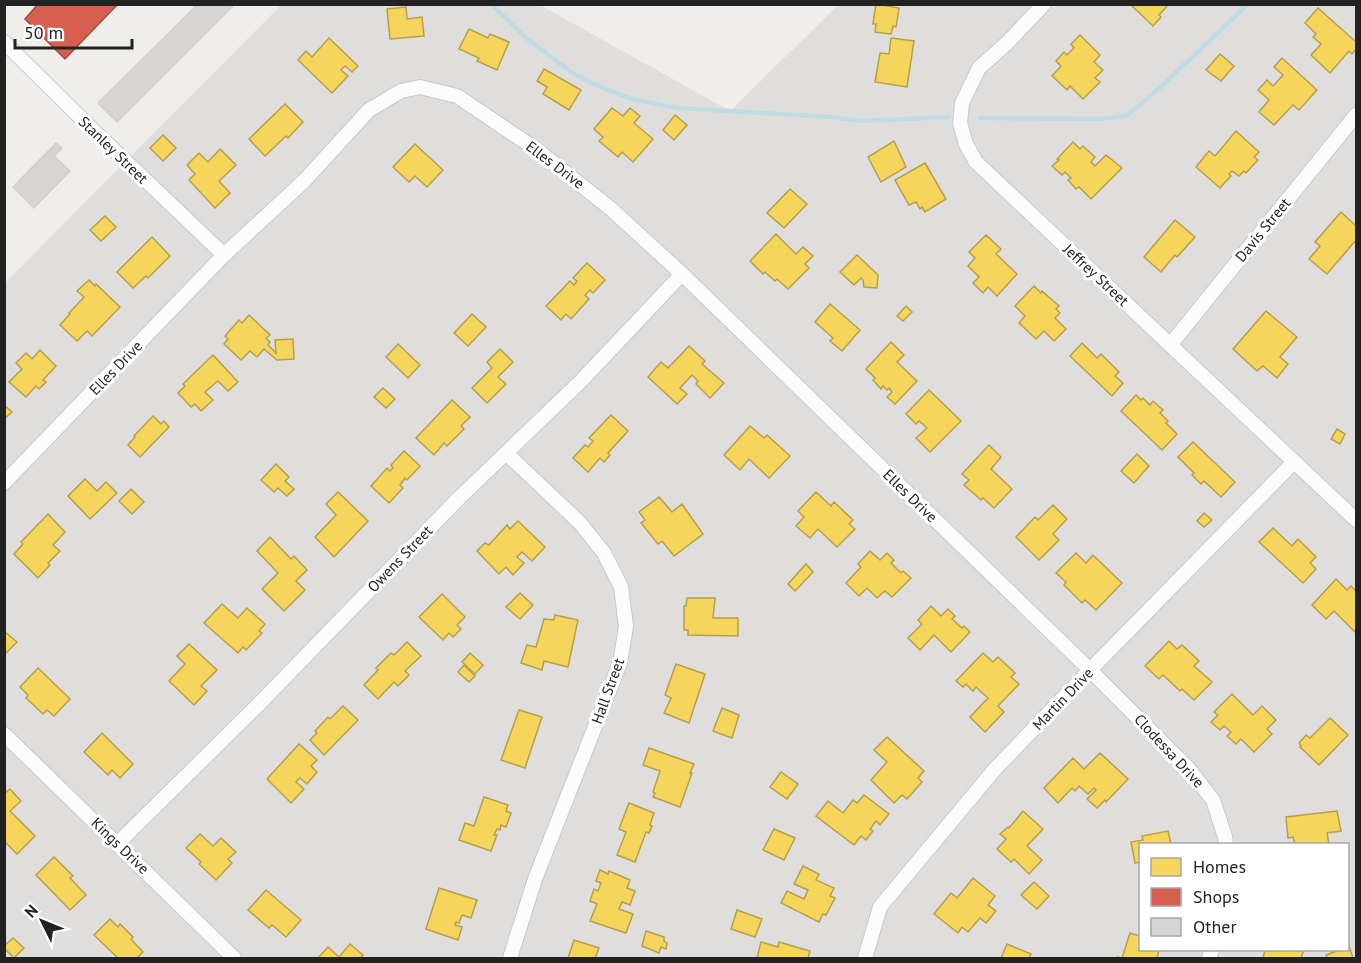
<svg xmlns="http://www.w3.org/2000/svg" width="1361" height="963" font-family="'PT Sans',sans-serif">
	<rect width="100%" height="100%" fill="#f0eeeb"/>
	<path fill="#dfdedc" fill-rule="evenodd" d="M281,5h259l190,106 108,-106h518v953h-1351v-675zM1140,844h208v106h-208z"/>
	<g fill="#f6d55c" stroke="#b69f4b" stroke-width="1.5">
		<path d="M876,4l23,4 -3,19 -3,-1 -2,8 -16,-2 1,-8h-3z"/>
		<path d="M1130,4h39l-10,11 2,2 -8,9z"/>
		<path d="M406,7l1,12 15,-2 2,19 -34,3 -3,-30z"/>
		<path d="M1318,8l38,34v7l-4,5 -3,-3 -19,22 -19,-18 10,-11 -8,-7 3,-3 -11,-11z"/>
		<path d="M469,29l19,9 2,-4 19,8 -12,28 -20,-9 2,-3 -20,-9z"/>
		<path d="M1080,35l20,20 -6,7 9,8 -8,8 5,4 -17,17 -13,-13 -3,4 -15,-14 9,-10 -5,-5 8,-9 3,3 7,-7 -3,-4z"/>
		<path d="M329,38l29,28 -6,6 -7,-6 -4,4 7,6 -16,17 -34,-33 8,-9 6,6z"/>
		<path d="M891,38l23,3 -7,46 -32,-5 5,-29 9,1z"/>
		<path d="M1220,54l14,12 -13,15 -15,-11z"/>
		<path d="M1282,58l35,32 -18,20 -6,-5 -19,20 -15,-13 10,-12 -11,-10 9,-10 6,6 10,-11 -9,-8z"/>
		<path d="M544,69l37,21 -12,20 -26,-16 4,-7 -10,-6z"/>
		<path d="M285,104l18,18 -15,16 -2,-2 -21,20 -16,-17z"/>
		<path d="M612,108l11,8 7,-8 10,8 -6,7 19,16 -20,23 -11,-10 -4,5 -19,-16 4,-4 -9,-8z"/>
		<path d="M675,115l12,10 -13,15 -11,-10z"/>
		<path d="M1236,131l23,21 -5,5 4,3 -12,13 -2,-2 -5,5 -7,-5 -3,3 2,2 -11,12 -24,-21 13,-16 6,5z"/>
		<path d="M163,135l13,13 -13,13 -13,-13z"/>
		<path d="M894,141l12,26 -25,15 -13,-25z"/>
		<path d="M1073,142l7,7 3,-3 12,11 -4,5 4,4 11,-11 16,13 -31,31 -12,-12 -3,2 -8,-9 3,-2 -6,-6 -3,3 -10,-9 7,-6 -2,-1z"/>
		<path d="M415,144l28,26 -16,17 -12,-11 -6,6 -16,-15z"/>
		<path d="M220,149l16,16 -17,16 11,12 -15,15 -26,-28 6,-6 -8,-9 12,-12 9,9z"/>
		<path d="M925,163l21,36 -21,13 -3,-5 -2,2 -4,-7 -7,3 -14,-25z"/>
		<path d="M790,189l17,15 -23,24 -17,-15z"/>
		<path d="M1341,212l15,14v14l-29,34 -18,-15 11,-13 -5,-4z"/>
		<path d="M105,216l11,11 -15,14 -11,-11z"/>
		<path d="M1175,220l20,17 -18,20 -2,-2 -14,17 -17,-15z"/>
		<path d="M776,234l20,20 7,-7 10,9 -8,8 4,4 -21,21 -11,-10 -2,2 -10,-9 -2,2 -13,-13z"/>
		<path d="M986,235l15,14 -5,5 21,20 -20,22 -9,-9 -5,6 -10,-10 6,-6 -11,-11 7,-8 -6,-6z"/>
		<path d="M152,237l18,19 -22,22 -2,-2 -13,12 -16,-16z"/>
		<path d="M857,255l21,20 -1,13 -13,-1 -1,-7 -2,-2 -7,7 -14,-13z"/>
		<path d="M587,263l18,17 -12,13 -3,-3 -5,5 4,4 -18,20 -5,-5 -5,6 -15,-14 24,-25 4,4 3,-4 -4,-3z"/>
		<path d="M89,280l6,6 1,-2 24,23 -28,29 -5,-5 -10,10 -17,-16 10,-11 -1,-1 15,-16 -7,-6z"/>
		<path d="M1034,286l7,7 1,-2 17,15 -3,3 4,4 -5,5 11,11 -12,12 -10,-10 -8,8 -17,-16 6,-7 -10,-10z"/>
		<path d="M830,304l30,26 -18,21 -12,-10 3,-3 -18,-16z"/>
		<path d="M906,306l6,6 -9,9 -6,-5z"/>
		<path d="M1266,311l31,26 -17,20 8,7 -11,14 -14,-12 -6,5 -24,-22z"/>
		<path d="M472,314l14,13 -18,19 -14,-13z"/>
		<path d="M249,315l21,20 -4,3 4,4 -2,3 8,8 -1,-13 18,-1 1,20 -17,1 -13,-11 -7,8 -7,-6 -9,9 -17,-16 4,-5 -3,-3 14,-16 3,3z"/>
		<path d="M891,342l13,13 -7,7 20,19 -22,23 -8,-7 5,-5 -3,-4 -2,2 -4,-4 -2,3 -8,-9 2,-2 -9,-9z"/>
		<path d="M1082,343l15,15 4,-4 18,18 -4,4 8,7 -11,13 -42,-40z"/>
		<path d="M398,344l22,21 -12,13 -22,-21z"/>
		<path d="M689,346l16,15 -3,3 22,19 -14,15 -14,-14 2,-3 -6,-6 -12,13 7,6 -10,10 -29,-27 13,-15 7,6z"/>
		<path d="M500,349l13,13 -15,15 8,7 -19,19 -15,-15 20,-20 -5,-6z"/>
		<path d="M40,350l16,16 -13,14 3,2 -7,7 -3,-3 -10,11 -17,-15 13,-13 -6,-6 10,-10 6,6z"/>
		<path d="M213,355l25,27 -10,9 -10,-10 -13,11 8,8 -12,11 -6,-7 -4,3 -13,-14 7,-7 -2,-2z"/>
		<path d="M383,388l12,11 -9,9 -12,-11z"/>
		<path d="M929,390l32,31 -31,31 -14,-14 11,-10 -8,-7 -3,3 -10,-10z"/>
		<path d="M1136,395l5,5 2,-2 7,7 3,-4 10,9 -3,3 8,8 -2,2 11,11 -15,16 -41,-39z"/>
		<path d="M452,400l18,17 -9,9 3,3 -17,17 -3,-3 -10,12 -18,-17z"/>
		<path d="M4,405l8,7 -8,7z"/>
		<path d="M611,415l17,16 -20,22 2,2 -6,7 -4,-4 -12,14 -15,-14 12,-13 3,2 5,-6 -4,-3z"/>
		<path d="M153,416l8,8 3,-3 5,6 -29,30 -12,-12 7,-8 -1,-1z"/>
		<path d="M750,426l14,12 3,-3 23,21 -21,22 -20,-19 -9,11 -16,-15z"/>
		<path d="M1337,429l8,5 -5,10 -9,-5z"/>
		<path d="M1193,442l42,40 -14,15 -17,-16 -3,3 -9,-9 2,-2 -16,-16z"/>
		<path d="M989,445l12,12 -10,12 21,20 -18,19 -11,-10 -2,2 -17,-15 5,-5 -7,-6z"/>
		<path d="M404,451l16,15 -13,14 -2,-2 -5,7 3,3 -14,15 -18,-17 16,-18 3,3 3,-3 -2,-3z"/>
		<path d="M1137,454l12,12 -15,17 -13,-12z"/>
		<path d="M276,464l13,13 -4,4 9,8 -7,7 -9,-8 -4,4 -13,-12z"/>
		<path d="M85,479l12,12 9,-9 11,11 -27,26 -22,-23z"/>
		<path d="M131,489l13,13 -12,12 -13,-13z"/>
		<path d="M338,492l30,29 -34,36 -19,-20 21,-22 -10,-11z"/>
		<path d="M816,492l15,14 3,-4 19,18 -4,4 6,5 -18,18 -19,-18 -8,9 -14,-12 8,-9 -6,-6z"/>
		<path d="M659,497l13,15 10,-8 21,30 -29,22 -12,-15 -4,3 -17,-21 4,-3 -6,-8z"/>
		<path d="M1053,505l14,14 -14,15 6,6 -20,20 -23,-23 19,-20 3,3z"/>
		<path d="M1204,513l8,7 -8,7 -7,-6z"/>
		<path d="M48,514l17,18 -12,13 7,6 -12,12 2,2 -12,13 -24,-24 9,-10 -2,-2z"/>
		<path d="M518,521l27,26 -13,14 -10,-9 -5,5 7,6 -11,12 -7,-8 -7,7 -22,-23 8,-8 4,2 18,-20 3,4z"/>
		<path d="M1273,528l19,18 6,-7 18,18 -6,6 6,6 -13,14 -44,-41z"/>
		<path d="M270,537l21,22 3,-3 13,14 -11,11 9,9 -21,21 -22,-22 16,-16 -21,-22z"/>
		<path d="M870,551l10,9 7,-7 7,7 -3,3 10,10 2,-2 8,7 -19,19 -7,-6 -8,7 -10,-10 -8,8 -13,-13 15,-16 -3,-3z"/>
		<path d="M1076,553l10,10 7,-8 29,28 -26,27 -11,-10 -3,3 -18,-18 2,-3 -10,-9z"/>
		<path d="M806,564l7,8 -18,19 -7,-7z"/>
		<path d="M1336,579l11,11 4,-4 5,5v42l-22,-22 -8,8 -14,-14z"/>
		<path d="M520,593l13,12 -13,14 -14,-12z"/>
		<path d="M442,594l23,23 -8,8 4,4 -8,8 -4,-4 -6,7 -24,-23z"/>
		<path d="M687,598h28l-2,20h25v18l-50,-1v-5h-4v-24h2z"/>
		<path d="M222,604l16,14 9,-10 18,16 -6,7 3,2 -16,17 -3,-3 -5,6 -34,-30z"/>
		<path d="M931,606l10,10 7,-7 7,7 -3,3 10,9 2,-2 6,6 -19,20 -17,-17 -14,15 -12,-12 14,-14 -4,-4z"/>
		<path d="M555,615l23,5 -10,47 -24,-6 -2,9 -21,-7 6,-18 9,2 8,-28 10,1z"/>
		<path d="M4,631l13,11 -13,13z"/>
		<path d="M1169,641l8,8 5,-4 17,16 -5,5 18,16 -18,18 -12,-11 -2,2 -17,-16 -4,4 -14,-13z"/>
		<path d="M407,642l14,14 -16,15 4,4 -11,11 -4,-4 -16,17 -14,-14 14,-15 -2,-2 15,-15 3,2z"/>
		<path d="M189,644l28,26 -16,16 6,5 -13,14 -25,-24 16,-17 -8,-8z"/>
		<path d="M470,653l13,12 -8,9 -13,-12z"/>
		<path d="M983,653l10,9 5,-5 17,16 -4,4 8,7 -21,22 6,6 -19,20 -15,-15 18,-19 -12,-11 -3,4 -7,-7 -3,3 -7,-6z"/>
		<path d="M676,664l29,10 -16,49 -25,-10 7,-15 -6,-3z"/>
		<path d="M464,665l11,11 -6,6 -11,-10z"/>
		<path d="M38,668l32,31 -16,17 -7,-6 -4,4 -17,-16 2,-3 -8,-8z"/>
		<path d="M1232,694l21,21 9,-9 14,14 -9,9 5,5 -18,18 -13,-13 -5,5 -9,-8 4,-4 -7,-6 -4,4 -9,-8 7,-7 -4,-3z"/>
		<path d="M343,706l15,14 -34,35 -14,-15 7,-7 -2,-2 13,-14 2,2z"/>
		<path d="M722,708l17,7 -7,23 -19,-7z"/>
		<path d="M519,710l23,7 -17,51 -24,-8z"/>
		<path d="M1330,718l18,17 -29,30 -19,-18 1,-1 -2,-3 7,-8 4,3z"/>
		<path d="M102,733l31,31 -13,14 -8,-8 -4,5 -24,-23z"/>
		<path d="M887,737l37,34 -6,7 4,4 -15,17 -5,-4 -8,8 -23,-23 16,-18 -13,-12z"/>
		<path d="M299,744l18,16 -6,6 6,6 -10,12 -7,-6 -4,4 8,7 -13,14 -24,-24z"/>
		<path d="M649,748l45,16 -4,9h2l-12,34 -27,-10 2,-4 -2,-1 7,-21 -17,-6z"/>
		<path d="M1100,753l28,26 -22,23 -1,-2 -8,8 -10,-9 9,-9 -2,-2 -6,6 -9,-8 -4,5 -3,-3 -14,15 -14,-15 29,-30 11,11z"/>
		<path d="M781,772l17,12 -11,15 -17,-12z"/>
		<path d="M10,789l11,12 -11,10 25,25 -18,18 -13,-13v-47z"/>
		<path d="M864,795l25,19 -9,11 -4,-4 -6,8 3,2 -7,9 -5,-4 -7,9 -38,-29 12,-15 15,12 10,-13 4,3z"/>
		<path d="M484,797l24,8 -2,6 5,2 -5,14 -5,-2 -1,5 -3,-1 -3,6h3l-6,16 -32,-11 6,-17 9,3z"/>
		<path d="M629,803l25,10 -4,12 2,1 -3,7 -3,-1 -11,30 -18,-7 9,-23 -7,-3z"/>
		<path d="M1023,811l20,18 -16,17 15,14 -13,14 -15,-15 -3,3 -14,-13 9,-10 -6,-5 8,-7 1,1z"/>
		<path d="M1337,811l4,20 -14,2 2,11h-34l-2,-7 -5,1 -2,-21z"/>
		<path d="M774,829l21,9 -11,22 -21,-10z"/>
		<path d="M1168,831l3,13h-31v18l-5,1 -4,-21 12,-2 -1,-4z"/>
		<path d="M200,834l13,12 8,-8 15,14 -8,7 4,4 -16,17 -17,-16 2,-2 -15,-14z"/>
		<path d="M54,857l19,19 -3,2 16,17 -16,15 -34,-35z"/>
		<path d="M803,866l16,8 -3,6 18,8 -4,8 5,2 -9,17 -3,-1 -4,8 -38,-19 6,-12 17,8 4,-9 -14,-6z"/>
		<path d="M600,870l8,4 1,-3 21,9 -3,8 8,3 -5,14 -8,-3 -3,7 14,5 -7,19 -36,-12 7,-17 -7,-3 4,-12 4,2 3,-8 -5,-2z"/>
		<path d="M973,878l22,18 -7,9 8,6 -10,12 -6,-5 -12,14 -6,-5 -4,6 -24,-19 17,-21 6,5z"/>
		<path d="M1034,882l15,14 -12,13 -16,-14z"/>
		<path d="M439,888l38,12 -6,18 -9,-3 -3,8 -3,-1 -1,3 7,2 -4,13 -32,-11z"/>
		<path d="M266,890l35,30 -15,17 -14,-12 -3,3 -21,-18z"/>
		<path d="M737,910l25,9 -7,18 -24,-8z"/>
		<path d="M110,919l8,8 2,-3 13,13 -2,2 12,13 -6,6h-19l-24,-23z"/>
		<path d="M646,931l18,6v4l3,2 -1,6 -5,-2 -2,6 -17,-7z"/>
		<path d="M1130,933l10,3v14h19l-2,8h-41l1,-1 5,1z"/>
		<path d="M13,938l11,10 -10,10 -10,-10v-2z"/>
		<path d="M574,940l25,8 -4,10h-27z"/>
		<path d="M761,942l17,5 1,-5 31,9 -2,7h-51z"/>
		<path d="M350,944l13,11 -3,3h-42l10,-11 11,10z"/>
		<path d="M1007,944l24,10 -2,4h-28z"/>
		<path d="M1349,946l4,12h-26l-1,-3 14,-5h8v-3z"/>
		<path d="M1265,950h39l-3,8h-38z"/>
	</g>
	<path fill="#d6604d" stroke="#a04d40" stroke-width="1.5" d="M38,4h80l-53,55 -40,-40z"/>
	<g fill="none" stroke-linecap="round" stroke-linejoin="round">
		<g stroke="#bfdbe3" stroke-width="4.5">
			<path d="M491,4l34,33 46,35 29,15 32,12 45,9 153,9 31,4 88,-4"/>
			<path d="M980,118l119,1 27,-3 27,-22 95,-90"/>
		</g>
	</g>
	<g fill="#d7d4d2" stroke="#d3d0cc" stroke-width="1.5">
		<path d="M198,4h37l-118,118 -19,-19z"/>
		<path d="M56,143l6,5 -8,8 16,15 -36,37 -21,-21z"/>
	</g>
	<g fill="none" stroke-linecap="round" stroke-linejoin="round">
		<defs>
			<g id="street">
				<path d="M1044,4l-37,39 -28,25 -17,35 -2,20 6,21 10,18 380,358"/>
				<path d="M4,42l89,88 131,125"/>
				<path d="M1170,345l186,-230"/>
				<path d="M506,453l74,70 24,30 17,34 5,39 -6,37 -85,216 -25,79"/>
				<path d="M4,483l220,-228 80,-74 65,-71 32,-19 19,-4 37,9 80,54 74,59 71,65 408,396 99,99 24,31 12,37 1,7"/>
				<path d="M4,734l230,224"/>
				<path d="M117,844l142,-140 200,-206 121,-116 102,-108"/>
				<path d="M865,958l15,-51 115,-138 95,-99 204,-208"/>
				<path d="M1209,958l3,-8"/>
			</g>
		</defs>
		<use href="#street" stroke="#c9c8c7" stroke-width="16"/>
		<use href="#street" stroke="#fdfcfc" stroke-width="14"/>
	</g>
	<g text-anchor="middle" stroke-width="6" stroke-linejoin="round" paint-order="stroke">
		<g font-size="15" fill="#222" stroke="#fff">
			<text transform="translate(113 150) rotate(44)" y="5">Stanley Street</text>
			<text transform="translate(555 165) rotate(37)" y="5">Elles Drive</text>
			<text transform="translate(1263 230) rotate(-51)" y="5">Davis Street</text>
			<text transform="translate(1096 275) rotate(43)" y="5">Jeffrey Street</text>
			<text transform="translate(116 368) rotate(-46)" y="5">Elles Drive</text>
			<text transform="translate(910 496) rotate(44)" y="5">Elles Drive</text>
			<text transform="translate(400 559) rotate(-46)" y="5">Owens Street</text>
			<text transform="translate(608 691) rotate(-70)" y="5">Hall Street</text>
			<text transform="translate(1063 699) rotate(-46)" y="5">Martin Drive</text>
			<text transform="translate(1169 751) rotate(47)" y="5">Clodessa Drive</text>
			<text transform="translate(120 846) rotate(44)" y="5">Kings Drive</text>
		</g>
	</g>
	<rect width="1361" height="963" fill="none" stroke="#222222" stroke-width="12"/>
	<rect x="1139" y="843" width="210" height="108" fill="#ffffff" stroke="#a7a7a7" stroke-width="1.5"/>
	<rect x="1151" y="858" width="30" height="18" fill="#f6d55c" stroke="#a7a7a7" stroke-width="1.5"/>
	<text x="1193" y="873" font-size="18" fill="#222222">Homes</text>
	<rect x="1151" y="888" width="30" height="18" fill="#d6604d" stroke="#a7a7a7" stroke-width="1.5"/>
	<text x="1193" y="903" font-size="18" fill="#222222">Shops</text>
	<rect x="1151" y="918" width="30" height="18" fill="#d7d4d2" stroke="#a7a7a7" stroke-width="1.5"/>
	<text x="1193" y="933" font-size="18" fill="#222222">Other</text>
	<g transform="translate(42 921) rotate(313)" stroke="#ffffff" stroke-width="4.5" paint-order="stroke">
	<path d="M0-4.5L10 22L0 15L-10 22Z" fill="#222222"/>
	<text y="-9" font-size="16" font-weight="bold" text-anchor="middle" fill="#222222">N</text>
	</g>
	<path d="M15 39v9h117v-9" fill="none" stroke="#222222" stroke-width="3"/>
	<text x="24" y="39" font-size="18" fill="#222222" stroke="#ffffff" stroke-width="4.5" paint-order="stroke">50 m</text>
</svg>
